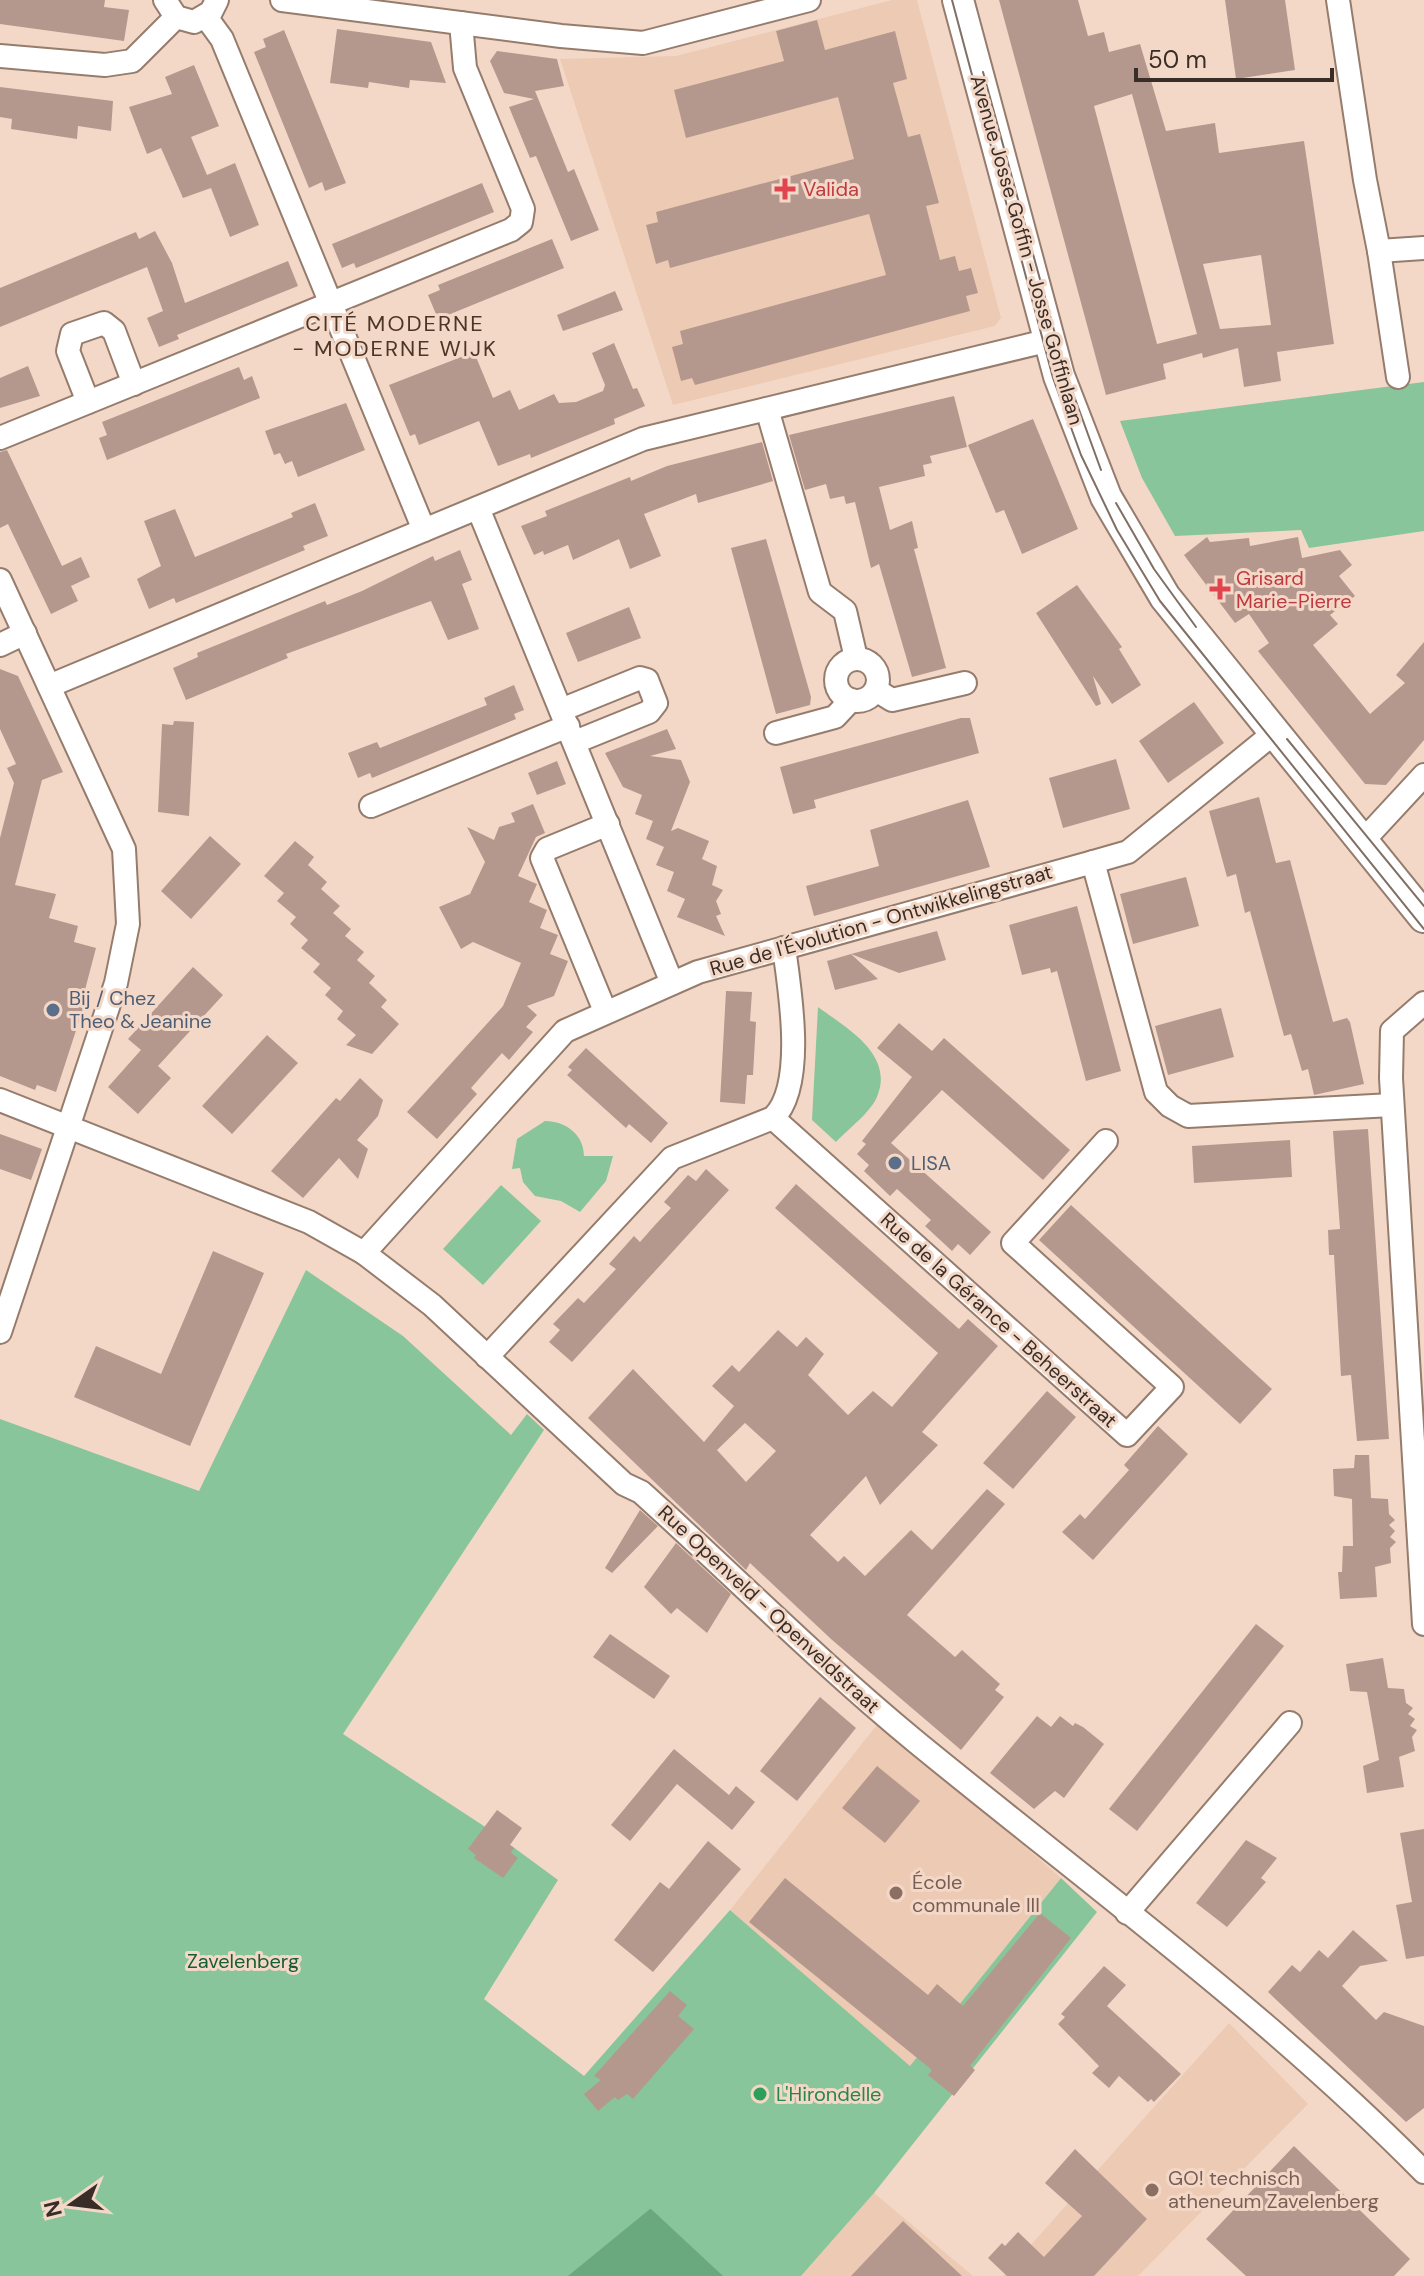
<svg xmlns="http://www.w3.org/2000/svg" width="1424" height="2276" font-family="'DM Sans',sans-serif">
	<rect width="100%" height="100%" fill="#f4d8c7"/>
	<g fill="#edcab4">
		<path d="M892,0h25l84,318 -6,8 -322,79 -113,-346 116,-3z"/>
		<path d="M880,1721l181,157 -151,188 -180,-156z"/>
		<path d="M1229,2023l79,81 -170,172h-135z"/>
		<path d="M874,2193l99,83h-172z"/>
	</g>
	<g fill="#88c59a">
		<path d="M1424,382v149l-115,17 -8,-18 -126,6 -33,-58 -22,-57z"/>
		<path d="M818,1007c27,20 75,46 60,87 -5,17 -30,35 -42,48l-24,-22z"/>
		<path d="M545,1121c21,0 39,14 39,35h29l-7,25 -26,31 -19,-11 -26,-5 -12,-14 -3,-14 -8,1 5,-30z"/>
		<path d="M501,1185l40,36 -58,64 -40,-36z"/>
		<path d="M306,1270l97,66 108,99 16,-21 17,16 -201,304 147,96 68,50 -74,119 100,77 146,-166 180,156 151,-188 36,34 -223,281 -73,83h-801v-857l199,72z"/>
	</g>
	<path fill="#6aa97d" d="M651,2209l72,67h-155l82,-67z"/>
	<g fill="#b5988d" fill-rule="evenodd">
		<path d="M0,0h105l-1,7 25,3 -5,31 -124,-17z"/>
		<path d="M999,0h79l10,36 16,-4 5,20 31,-8 26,87 49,-8 4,30 85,-12 30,203 -57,8 4,29 -37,6 -6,-39 -35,10 -1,-5 -39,11 3,15 -60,16zM1132,94l65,240 -40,10 -63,-238zM1261,255l10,70 -51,4 -17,-65z"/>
		<path d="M1225,0h60l10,70 -59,9z"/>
		<path d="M817,20l8,30 70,-19 12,48 -14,4 15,54 12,-3 19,69 -13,3 14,54 15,-4 4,15 12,-3 7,25 -12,3 4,15 -275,74 -3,-7 -11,3 -9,-34 11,-3 -3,-13 206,-56 -17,-61 -199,54 -2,-8 -12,4 -10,-39 12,-3 -2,-10 198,-53 -16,-62 -152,41 -12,-48 110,-29 -8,-30z"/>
		<path d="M337,29l94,13 15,41 -36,-3 -1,8 -40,-6 -1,6 -38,-5z"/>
		<path d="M284,30l62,153 -21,8 -3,-9 -13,6 -55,-136 12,-5 -3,-8z"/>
		<path d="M497,51l60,8 7,27 -29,5 33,81 6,-3 25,61 -28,11 -35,-85 -6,2 -21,-51 25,-8 -30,-6 -14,-32z"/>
		<path d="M194,65l25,61 -28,11 16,38 28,-12 24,62 -29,12 -19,-49 -28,10 -22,-50 -14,6 -18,-47 43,-13 -7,-17z"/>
		<path d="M0,87l113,14 -2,30 -33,-5 -1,13 -66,-10 1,-10 -12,-2z"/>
		<path d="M482,183l12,29 -138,56 -2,-5 -12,5 -10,-24z"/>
		<path d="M155,231l17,32 13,40 103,-42 10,25 -121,49 2,4 -20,8 -12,-29 16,-7 -16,-44 -147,60v-39l136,-56 3,7z"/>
		<path d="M552,239l12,29 -126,51 -10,-24 12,-5 -2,-5z"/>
		<path d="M615,291l8,19 -60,21 -6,-16z"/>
		<path d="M614,343l19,46 4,-1 8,18 -31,13 1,5 -84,34 -1,-4 -32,12 -19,-45 -60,24 -4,-11 -5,2 -21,-51 85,-33 19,46 17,-8 9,20 35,-16 5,9 17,-1 27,-11 2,-6 -13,-32z"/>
		<path d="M28,366l12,30 -40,12v-30z"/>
		<path d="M239,367l5,13 8,-4 8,22 -153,62 -8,-22 8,-3 -5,-13z"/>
		<path d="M954,396l13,51 -37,9 2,7 -9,2 2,11 -46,11 11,43 22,-9 6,27 -4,1 32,119 -34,9 -33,-113 -8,4 -16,-66 -9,2 -2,-8 -14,3 -4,-15 -21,6 -16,-55z"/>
		<path d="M346,403l19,47 -67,27 -6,-16 -7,3 -5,-11 -6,2 -9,-24z"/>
		<path d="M1033,419l45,110 -56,25 -18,-44 -8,3 -28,-68z"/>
		<path d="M762,442l11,39 -75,22 -2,-9 -52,20 17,42 -31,13 -11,-30 -46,21 -5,-15 -24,10 -1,-4 -9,4 -13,-29 26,-10 -2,-5 85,-34 1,4 36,-15z"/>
		<path d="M7,450l55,116 19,-9 9,20 -19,9 7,15 -27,13 -43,-90 -8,4v-76z"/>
		<path d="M315,503l13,33 -25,10 2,4 -129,53 -2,-5 -25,11 -12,-30 24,-13 -17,-45 31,-12 20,48 98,-40 -2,-4z"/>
		<path d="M1207,537l3,5 39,-4 1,8 48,-9 4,21 38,-8 12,15 -13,11 16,20 -25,19 8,9 -25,21 57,69 35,-31 -9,-8 28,-33v98l-38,45 -21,-1 -107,-133 11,-8 -20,-29 -14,9 -37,-49 -14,-19z"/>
		<path d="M766,539l45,158 -1,8 -34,9 -45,-166z"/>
		<path d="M460,550l12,30 -10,4 17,45 -31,11 -17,-39 -145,53 2,4 -102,42 -13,-32 25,-11 -1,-4 128,-52 2,4 35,-14 71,-35 2,5z"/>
		<path d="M1077,585l45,62 -3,2 22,36 -29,19 -19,-28 8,28 -5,2 -60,-93z"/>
		<path d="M629,607l12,31 -63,24 -12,-29z"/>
		<path d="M0,669l18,7 45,96 -21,8 -27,105 41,9 -7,24 29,8 -4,16 22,6 -15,57 3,1 -28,86 -19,-7 -2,5 -35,-14v-238l14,-55 -7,-15 9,-4 -16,-35z"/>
		<path d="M514,685l10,25 -10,4 2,5 -144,59 -2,-5 -12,5 -10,-25 29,-11 3,6 107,-43 -3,-7z"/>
		<path d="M1194,702l30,41 -56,40 -29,-42z"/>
		<path d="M961,718h9l9,35 -165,47 2,8 -23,6 -13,-47z"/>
		<path d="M174,721l20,1 -5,94 -31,-4 4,-88 11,1z"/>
		<path d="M667,729l9,20 -26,7 31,4 9,22 -19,49 7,-3 31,13 -7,18 15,7 -5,19 11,5 -7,11 5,13 -5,2 9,20 -48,-19 8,-18 -18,-8 7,-19 -18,-7 8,-18 -18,-8 7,-18 -18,-7 7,-19 -19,-8 -18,-34z"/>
		<path d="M1116,759l14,50 -67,19 -14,-50z"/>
		<path d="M557,761l9,23 -29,11 -9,-22z"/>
		<path d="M1259,797l17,66 14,-3 43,162 14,-4 3,4 14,62 -50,11 -6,-26 -6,2 -11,-37 -7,2 -34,-125 -5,2 -9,-39 -9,3 -18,-66z"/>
		<path d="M968,800l22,67 -176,49 -8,-30 73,-20 -9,-36z"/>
		<path d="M533,804l12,29 -9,4 -18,39 19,8 -8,18 18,8 -7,18 18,7 -8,19 18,7 -14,35 -27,10 10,9 -11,12 7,5 -24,28 -7,-7 -16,18 -15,17 6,6 -40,45 -30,-27 96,-106 18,-43 -48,-21 -12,7 -22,-42 31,-13 15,-32 -18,-35 27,13 5,-13 16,-5 -4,-9z"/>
		<path d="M210,836l31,28 -50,55 -30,-28z"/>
		<path d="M295,841l19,16 -6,8 19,17 -6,7 19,17 -7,7 18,16 -6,7 19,16 -7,8 18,16 -6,7 18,17 -6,7 18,17 -27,30 -26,-9 10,-10 -19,-16 6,-8 -18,-16 6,-7 -18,-16 7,-8 -19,-16 7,-8 -18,-16 6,-7 -19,-16 7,-8 -20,-17z"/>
		<path d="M1186,877l13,49 -66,18 -13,-50z"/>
		<path d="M1077,906l44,165 -35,10 -29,-110 -6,2 -1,-5 -28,7 -13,-50z"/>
		<path d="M937,931l9,29 -47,13 -48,-19z"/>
		<path d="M851,954l27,25 -43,11 -8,-29z"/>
		<path d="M193,967l30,28 -65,71 13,12 -33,36 -30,-27 33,-37 -13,-11z"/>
		<path d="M726,991l26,1 -2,29 6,1 -3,53h-6l-2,29 -25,-2z"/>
		<path d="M1221,1008l13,49 -66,18 -13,-49z"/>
		<path d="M899,1023l33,28 12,-13 126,112 -27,30 -101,-90 -51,53 100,89 -21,23 -12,-11 -6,7 -27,-25 6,-6 -34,-31 -7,7 -26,-25 5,-6 -12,-11 9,-10 -4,-3 50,-64 -35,-29z"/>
		<path d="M267,1035l31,28 -66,71 -30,-28z"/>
		<path d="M586,1048l82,75 -17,20 -22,-19 -3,4 -59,-53 5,-5 -4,-3z"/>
		<path d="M360,1078l23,22 -5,16 -21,24 11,9 -10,30 -19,-21 -36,40 -32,-27 65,-73 4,3z"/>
		<path d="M1368,1129l21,310 -32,2 -6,-66 -10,1 -7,-121h-5l-1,-25 12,-1 -7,-98z"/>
		<path d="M0,1134l42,15 -11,31 -31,-11z"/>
		<path d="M1290,1140l2,37 -98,6 -2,-37z"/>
		<path d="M706,1169l23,21 -157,172 -23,-20 11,-12 -7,-6 25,-26 6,5 32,-34 -7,-5 25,-28 6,6 15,-17 16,-17 -7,-6 24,-27 8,6z"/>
		<path d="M796,1184l163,145 9,-10 30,27 -76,86 16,13 -58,60 -14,-29 -56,59 28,27 6,-6 21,20 46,-46 21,20 55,-61 18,15 -98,111 48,42 7,-7 38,34 -5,6 9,7 -43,53 -130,-111 -81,-76 -4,7 -158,-152 45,-49 71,73 30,-36 -22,-20 20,-21 7,7 39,-42 19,17 9,-10 18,17 -16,21 40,40 25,-24 19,16 46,-54 -163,-145zM745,1423l31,28 -30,31 -29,-32z"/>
		<path d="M1071,1205l201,184 -32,35 -201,-184z"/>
		<path d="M213,1251l51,22 -74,173 -116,-49 22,-51 65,28z"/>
		<path d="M1047,1391l29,26 -63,72 -30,-26z"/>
		<path d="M1158,1426l30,28 -95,106 -31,-28 18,-18 5,5 44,-49 -5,-5z"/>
		<path d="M1355,1455h14l2,43 17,1 1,15 6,6 -6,5 6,6 -5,6 6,5 -6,6 1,15 -16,4 2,30 -37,2 -2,-27h4l1,-26h10l-1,-47 -18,-3 -1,-27 21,-1z"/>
		<path d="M640,1510l18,16 -46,47 -7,-5z"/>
		<path d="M676,1543l55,51 -24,39 -30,-25 -6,6 -27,-27z"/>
		<path d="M1256,1624l28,22 -147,185 -28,-22z"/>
		<path d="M610,1634l60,42 -16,23 -61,-42z"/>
		<path d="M1383,1658l5,30 16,1 2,14 7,5 -5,6 7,5 -5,7 7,4 -5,7 3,14 -16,6 5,30 -37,6 -4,-27 16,-6 -12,-68 -17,-1 -4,-27z"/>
		<path d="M820,1697l36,31 -59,73 -37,-30z"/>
		<path d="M1037,1716l14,11 9,-11 13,10 2,-3 8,4 21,17 -40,54 -9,-7 -21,18 -44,-36z"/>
		<path d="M674,1749l55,46 7,-9 19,16 -23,28 -55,-46 -47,57 -19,-16z"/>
		<path d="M877,1766l43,35 -35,42 -43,-35z"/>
		<path d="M497,1810l25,18 -12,17 4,3 -3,5 7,5 -15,20 -29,-20 2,-3 -8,-6z"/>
		<path d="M1424,1829v127l-18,3 -10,-54 16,-3 -12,-69z"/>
		<path d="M1246,1840l31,18 -16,20 5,4 -39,45 -31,-24z"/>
		<path d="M708,1841l33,28 -88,103 -39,-32 46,-58 9,7z"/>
		<path d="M785,1878l143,117 9,-11 26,22 77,-93 31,25 -101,128 5,4 -21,26 -26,-21 4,-5 -183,-148z"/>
		<path d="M1353,1930l35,31 -28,5 -18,20 34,34 8,-8 40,14v82l-18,14 -138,-130 24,-27 8,7 19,-22 9,8z"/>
		<path d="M1104,1966l22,19 -19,21 74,68 -27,28 -3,-3 -3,3 -29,-26 -10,12 -17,-15 7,-7 -41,-42 7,-7 -4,-3z"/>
		<path d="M670,1991l17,14 -9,11 16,13 -61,70 -6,-5 -9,6 -3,-3 -17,14 -14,-17 17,-14 -7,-4z"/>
		<path d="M1294,2146l116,113 -16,17h-148l-40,-37z"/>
		<path d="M1075,2149l72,70 -53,57h-87l-19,-18 14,-15 3,3 13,-14 26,25 38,-41 -37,-33z"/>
		<path d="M903,2221l59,55h-111z"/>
	</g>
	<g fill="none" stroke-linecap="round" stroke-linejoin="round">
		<defs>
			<g id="street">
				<path d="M165,0l11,17 18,5 17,-10 6,-12"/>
				<path d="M282,0l279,36 82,7 166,-43"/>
				<path d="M1338,0l27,180 14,71 45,-3"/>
				<path d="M206,17l16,22 202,491"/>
				<path d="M0,56l105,9 27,-4 44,-44"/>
				<path d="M1379,251l19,126"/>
				<path d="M88,402l-20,-51 4,-17 32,-11 10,8 20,53"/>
				<path d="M767,409l53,183 25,19 11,47"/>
				<path d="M0,438l511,-208 10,-8 2,-13 -58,-141 -4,-45"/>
				<path d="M478,508l194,475"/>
				<path d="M0,580l124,269 4,75 -12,59 -116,349"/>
				<path d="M0,645l25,-12"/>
				<circle cx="857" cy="680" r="21"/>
				<path d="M49,686l594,-247 407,-99"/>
				<path d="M876,690l16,10 73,-17"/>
				<path d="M561,710l79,-32 7,2 9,23 -7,9 -74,30"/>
				<path d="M776,733l59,-16 16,-17"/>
				<path d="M1274,733l-146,119 -35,10 63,230 14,14 18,10 204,-11"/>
				<path d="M371,806l197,-80"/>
				<path d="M1362,842l62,-67"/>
				<path d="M1424,1003l-32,28 -1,47 33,546"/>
				<path d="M605,1011l-63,-153 5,-9 61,-25"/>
				<path d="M0,1100l309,122 55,31 68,52 192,179 17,8c92,83 178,170 274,249 172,141 352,272 509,431"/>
				<path d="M773,1118l354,317 45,-48 -159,-144 93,-102"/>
				<path d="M364,1253l201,-222 133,-59 395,-110"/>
				<path d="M487,1357l185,-199 101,-40c33,-31 17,-127 11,-170"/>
				<path d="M1127,1913l163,-190"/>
			</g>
			<path id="secondary" d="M958,0l101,376 47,121 59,100 259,320"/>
		</defs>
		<use href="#street" stroke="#957c6d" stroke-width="26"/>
		<use href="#secondary" stroke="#957c6d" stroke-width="34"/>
		<use href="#street" stroke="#fff" stroke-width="22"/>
		<use href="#secondary" stroke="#fff" stroke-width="30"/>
		<g stroke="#806f64" stroke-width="2">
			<path d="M952,0l101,378 28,77 36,75 43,71 264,328"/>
			<path d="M983,72l83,302 35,96"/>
			<path d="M1116,503l38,66 42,58"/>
			<path d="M1287,739l137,167"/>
		</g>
	</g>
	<g fill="#e0444e" stroke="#f4d8c7" stroke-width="3">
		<path d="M781 177h8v8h8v8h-8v8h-8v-8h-8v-8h8z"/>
		<path d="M1216 577h8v8h8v8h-8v8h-8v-8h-8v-8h8z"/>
	</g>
	<g fill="#5c6f8a" stroke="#f4d8c7" stroke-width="3">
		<circle cx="53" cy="1010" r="8"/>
		<circle cx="895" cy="1163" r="8"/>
	</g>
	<g fill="#8d6e63" stroke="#f4d8c7" stroke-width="3">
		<circle cx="896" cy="1893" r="8"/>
		<circle cx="1152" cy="2190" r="8"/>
	</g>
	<circle fill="#2e9e5b" stroke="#f4d8c7" stroke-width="3" cx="760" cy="2094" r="8"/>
	<g text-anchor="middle" stroke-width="6" stroke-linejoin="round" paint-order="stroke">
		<g font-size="20" fill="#be3a42" stroke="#f4d8c7" text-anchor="start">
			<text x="803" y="196">Valida</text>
			<text x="1236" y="585">Grisard<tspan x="1236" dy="23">Marie-Pierre</tspan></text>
		</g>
		<g font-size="20" fill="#382d27" stroke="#f4d8c7">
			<text transform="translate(1027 250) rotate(74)" y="7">Avenue Josse Goffin - Josse Goffinlaan</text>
			<text transform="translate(881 920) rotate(-16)" y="7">Rue de l'Évolution - Ontwikkelingstraat</text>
			<text transform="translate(999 1320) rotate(42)" y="7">Rue de la Gérance - Beheerstraat</text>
			<text transform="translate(769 1609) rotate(43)" y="7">Rue Openveld - Openveldstraat</text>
		</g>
		<g font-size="20" fill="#4e5e75" stroke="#f4d8c7" text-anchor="start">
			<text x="69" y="1005">Bij / Chez<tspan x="69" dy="23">Theo &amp; Jeanine</tspan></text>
			<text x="911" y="1170">LISA</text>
		</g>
		<g font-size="20" fill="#785e54" stroke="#f4d8c7" text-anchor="start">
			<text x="912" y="1889">École<tspan x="912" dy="23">communale III</tspan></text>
			<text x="1168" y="2185">GO! technisch<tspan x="1168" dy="23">atheneum Zavelenberg</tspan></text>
		</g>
		<g font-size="20" fill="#155d33" stroke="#f4d8c7">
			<text x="243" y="1968">Zavelenberg</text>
		</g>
		<g font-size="20" fill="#27864d" stroke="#f4d8c7" text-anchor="start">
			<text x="776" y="2101">L'Hirondelle</text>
		</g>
		<g font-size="22" letter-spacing="2" fill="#4b3527" stroke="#f4d8c7">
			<text x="395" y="331">CITÉ MODERNE<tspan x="395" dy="25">- MODERNE WIJK</tspan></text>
		</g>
	</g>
	<g transform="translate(72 2204) rotate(256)" stroke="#f4d8c7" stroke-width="6" paint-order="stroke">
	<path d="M0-6L14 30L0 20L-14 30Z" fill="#382d27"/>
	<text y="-12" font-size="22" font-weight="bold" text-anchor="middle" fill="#382d27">N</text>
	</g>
	<path d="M1136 68v12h196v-12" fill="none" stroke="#382d27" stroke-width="4"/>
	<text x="1148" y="68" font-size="24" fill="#382d27" stroke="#f4d8c7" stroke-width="6" paint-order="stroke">50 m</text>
</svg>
